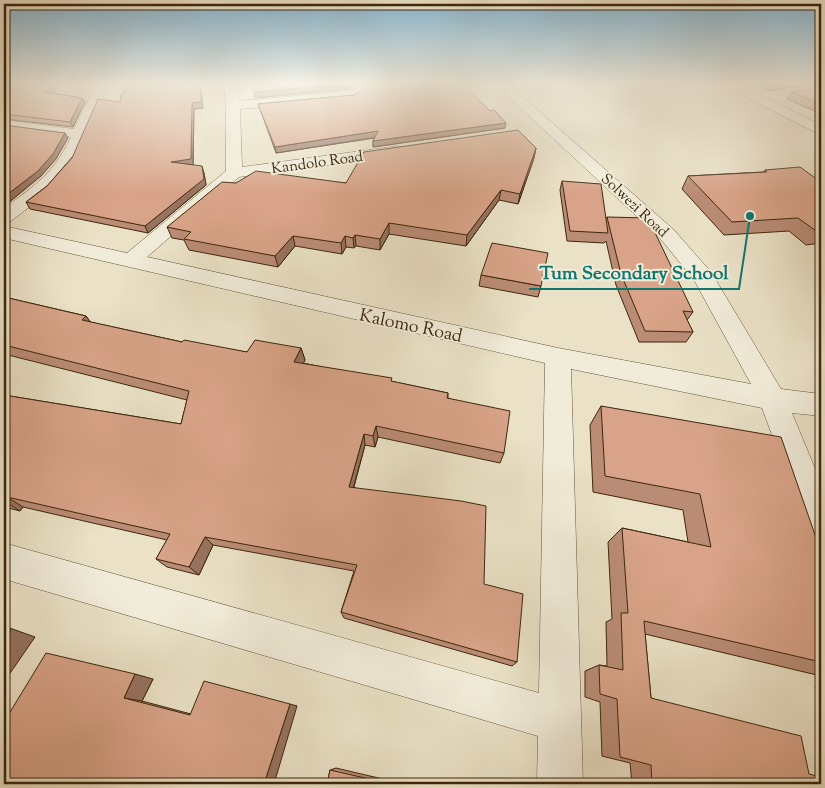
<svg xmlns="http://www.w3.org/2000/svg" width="825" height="788" font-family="'Sorts Mill Goudy',serif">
	<rect width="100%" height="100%" fill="#eae1c6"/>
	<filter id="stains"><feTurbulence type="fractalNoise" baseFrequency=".004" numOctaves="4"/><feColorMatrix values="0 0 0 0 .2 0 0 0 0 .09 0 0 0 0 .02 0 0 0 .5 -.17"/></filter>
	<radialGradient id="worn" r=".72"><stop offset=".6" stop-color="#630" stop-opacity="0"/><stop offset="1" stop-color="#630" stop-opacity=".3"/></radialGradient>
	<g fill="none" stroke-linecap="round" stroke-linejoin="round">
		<defs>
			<g id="street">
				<path d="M96,84h12l-34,79 -24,28 -39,30 -7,2v-15c31,-22 50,-35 67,-71l-67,-9v-8l70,9z"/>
				<path d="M224,84h12l3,17 112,-10 6,-3 -2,-4h12l3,5 -16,10 -114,10 2,58 156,-21 6,2 2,3 -2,3 -6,2 -159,21 -92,80 411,91 193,36 -57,-104 -35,-43 -164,-153h13l165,145 38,43 70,117 40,5v22l-29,-3 29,70v56l-12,-4 -47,-127 -191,-39 12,415h-46l1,-48 -534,-157v-36l535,150 6,-330 -541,-125v-12l123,27 99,-82v-65z"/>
				<path d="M723,84h15l83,41v10l-96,-48z"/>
			</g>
		</defs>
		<use href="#street" stroke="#68563a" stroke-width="1"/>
		<use href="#street" fill="#f1ecda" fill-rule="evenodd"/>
	</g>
	<g fill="#ba8c75" stroke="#3d270c">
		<path d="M27,84h35l-11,9 31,5 3,4 -12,25 -69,-8v-25z"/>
		<path d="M368,84h95l42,44 -132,19v-6l2,-3 -99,15 -16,-44 -2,-5 96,-9 16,-9z"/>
		<path d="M752,84h64l-48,7z"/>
		<path d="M821,87v27l-34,-15 4,-7z"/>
		<path d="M120,102l83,6 -9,1 -1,56 11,8 2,12 -58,48 -118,-24 -4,-7 21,-16z"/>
		<path d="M536,148l-2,10 -16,46 -19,-4 -33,46 -77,-12 -9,16 -24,-4 -2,2 -8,-1 -4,7 -47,-8 -17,21 -89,-17 -5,-10 -12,-2 -5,-11 69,-44h110z"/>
		<path d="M765,170l56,12v61l-15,2 -17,-14 -65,4 -42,-46 6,-13 75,-4z"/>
		<path d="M562,181l44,37 1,-1 86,95 -6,8 6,12 -7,10h-47l-23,-57 -10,-44 -2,2 -37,-2 -7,-51z"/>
		<path d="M481,275l60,11 -3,11 -59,-11z"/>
		<path d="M4,297l82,19 4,6 92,20 65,10 54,-4 4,12 -2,3 145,30v5l56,55 -4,10 -122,-26 -3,10 -10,-2 -11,42 130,97 33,78 -5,4 -168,-48 -3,-6 13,-41 -141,-26 -14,30 -32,-8 -11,-8 11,-19 -144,-33 -3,4 -16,-4v-112l177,29 6,-24 -183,-46z"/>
		<path d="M601,406l220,146v124l-176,-42 6,64 158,76 12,10h-189l-2,-21 -28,-7 -2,-54 -15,-5v-26l14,-6 8,1 -1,-44 6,-3 -4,-77 14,-14 66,14 -5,-32 -90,-18 -3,-67z"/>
		<path d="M153,679l-11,22 49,13 106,-8 -293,78z"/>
		<path d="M821,686v22l-6,-21z"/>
		<path d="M336,768l68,16h-77l3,-14z"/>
		<path d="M517,780l18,4h-18z"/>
	</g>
	<g fill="#97725f" stroke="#3d270c">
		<path d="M54,84h8l-15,13 -3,-5z"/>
		<path d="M200,84h1l2,24 -9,1 -1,56 -22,-3z"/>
		<path d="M354,84v3l-4,2 -95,9 -1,-6z"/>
		<path d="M771,84h45l-48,7z"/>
		<path d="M82,98l3,4 -12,25 -3,-5z"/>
		<path d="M506,123l-1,5 -132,19v-6z"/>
		<path d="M378,131v6l-102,16 -1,-6z"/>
		<path d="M65,133l3,5 -12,21 -15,17 -34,28 -3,-4v-3z"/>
		<path d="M536,148l-2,10 -16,46 2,-10z"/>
		<path d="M202,166l2,7 2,12 -58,48 -3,-7z"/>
		<path d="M501,190l-2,10 -33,46 1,-11z"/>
		<path d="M389,223v11l-9,16v-11z"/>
		<path d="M355,235l1,11 -2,2 -1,-10z"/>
		<path d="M293,236l2,10 -17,21 -3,-11z"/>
		<path d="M345,236l1,11 -4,7 -1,-11z"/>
		<path d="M86,316l9,12 -13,-8z"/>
		<path d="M301,348l4,12 -7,14 -4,-12z"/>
		<path d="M376,426l2,11 -3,10 -2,-11z"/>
		<path d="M364,434l1,11 -14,51 -2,-9z"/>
		<path d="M7,497l16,10 -3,4 -16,-10z"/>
		<path d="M205,537l8,8 -14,30 -10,-8z"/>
		<path d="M4,626l31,11 -31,45z"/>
		<path d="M135,674l18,5 -11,22 -18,-3z"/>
		<path d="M290,704l7,2 -23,78h-10z"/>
	</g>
	<g fill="#d8a388" stroke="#3d270c">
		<path d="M27,84h27l-10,8 38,6 -12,24 -66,-8v-20z"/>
		<path d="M126,84h74l1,18 -9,1 -1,56 -20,3 31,4 2,13 -59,47 -119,-24 21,-16 25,-28 26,-59 22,3 1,-8 3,-1z"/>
		<path d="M260,84h91l-97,8 -3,-7z"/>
		<path d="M371,84h92l27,27 4,-1 12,13 -133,18 5,-10 -103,16 -17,-43 96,-9 17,-10z"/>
		<path d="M821,87v17l-30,-12z"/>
		<path d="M4,125l61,8 -12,21 -15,17 -34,26z"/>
		<path d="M518,130l18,18 -16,46 -19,-4 -34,45 -78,-12 -9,16 -25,-4 -2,3 -8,-2 -4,7 -48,-7 -18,20 -91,-17 7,-7 -24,-5 55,-45 14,1 20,-12 90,12 18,-31z"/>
		<path d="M800,167l21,15v49h-5l-18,-13 -66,4 -44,-46 79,-4 -2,-2z"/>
		<path d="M562,181l39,3 7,49 -38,-2z"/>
		<path d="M607,217l41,1 45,94 -10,-1 10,21 -48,-1 -24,-57z"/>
		<path d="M492,243l56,10 -7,33 -60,-11z"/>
		<path d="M4,297l82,19 -4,4 100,22 2,-2 63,12 8,-12 46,8 -7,14 98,16 -1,3 57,12 -1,5 63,13 -6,42 -128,-27 -3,10 -9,-2 -15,53 112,14 25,5 -2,78 39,10 -6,68 -176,-50 16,-47 -152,-28 -16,30 -33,-8 14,-25 -163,-37 -3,4v-106l177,29 8,-33 -185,-46z"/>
		<path d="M601,406l180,31 40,115v110l-177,-41 7,77 150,38 8,38 12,3v7h-169l-1,-19 -31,-8 -3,-58 -17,-5 -1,-29 24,5 -2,-57h7l-6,-85 89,19 -11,-53 -95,-18z"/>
		<path d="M4,628l7,2 -7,10z"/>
		<path d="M46,653l89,21 -11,24 66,17 14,-34 86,23 -26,80h-260v-62z"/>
		<path d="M330,770l61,14h-64z"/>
	</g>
	<linearGradient id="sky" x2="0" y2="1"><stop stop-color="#88b8d4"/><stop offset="0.43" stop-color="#f6f2e5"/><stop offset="1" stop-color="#f6f2e5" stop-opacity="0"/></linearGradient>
	<rect width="825" height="194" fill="url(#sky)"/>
	<g text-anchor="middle" stroke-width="4" stroke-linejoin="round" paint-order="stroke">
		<g font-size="15" fill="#3d270c" stroke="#f1ecda">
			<text transform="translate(317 162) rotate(-8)" y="5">Kandolo Road</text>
			<text transform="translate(635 205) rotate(43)" y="5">Solwezi Road</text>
		</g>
		<g font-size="18" fill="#3d270c" stroke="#f1ecda">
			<text transform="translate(411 325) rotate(12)" y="6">Kalomo Road</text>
		</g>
	</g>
	<path fill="none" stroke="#0f766e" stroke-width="2" d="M750 216L739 289H529"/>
	<circle fill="#0f766e" stroke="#f1ecda" stroke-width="2" cx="750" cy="216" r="5"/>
	<g font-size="19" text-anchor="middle" font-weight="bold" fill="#0f766e" stroke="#f1ecda" stroke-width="4" stroke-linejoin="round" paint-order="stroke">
		<text x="634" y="279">Tum Secondary School</text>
	</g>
	<rect width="825" height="788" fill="none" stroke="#eae1c6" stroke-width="20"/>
	<rect x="5" y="5" width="815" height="778" fill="none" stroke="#3d270c" stroke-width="2.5"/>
	<rect x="10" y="10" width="805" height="768" fill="none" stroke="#3d270c"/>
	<rect width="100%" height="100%" filter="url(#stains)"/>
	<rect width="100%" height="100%" fill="url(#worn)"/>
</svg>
